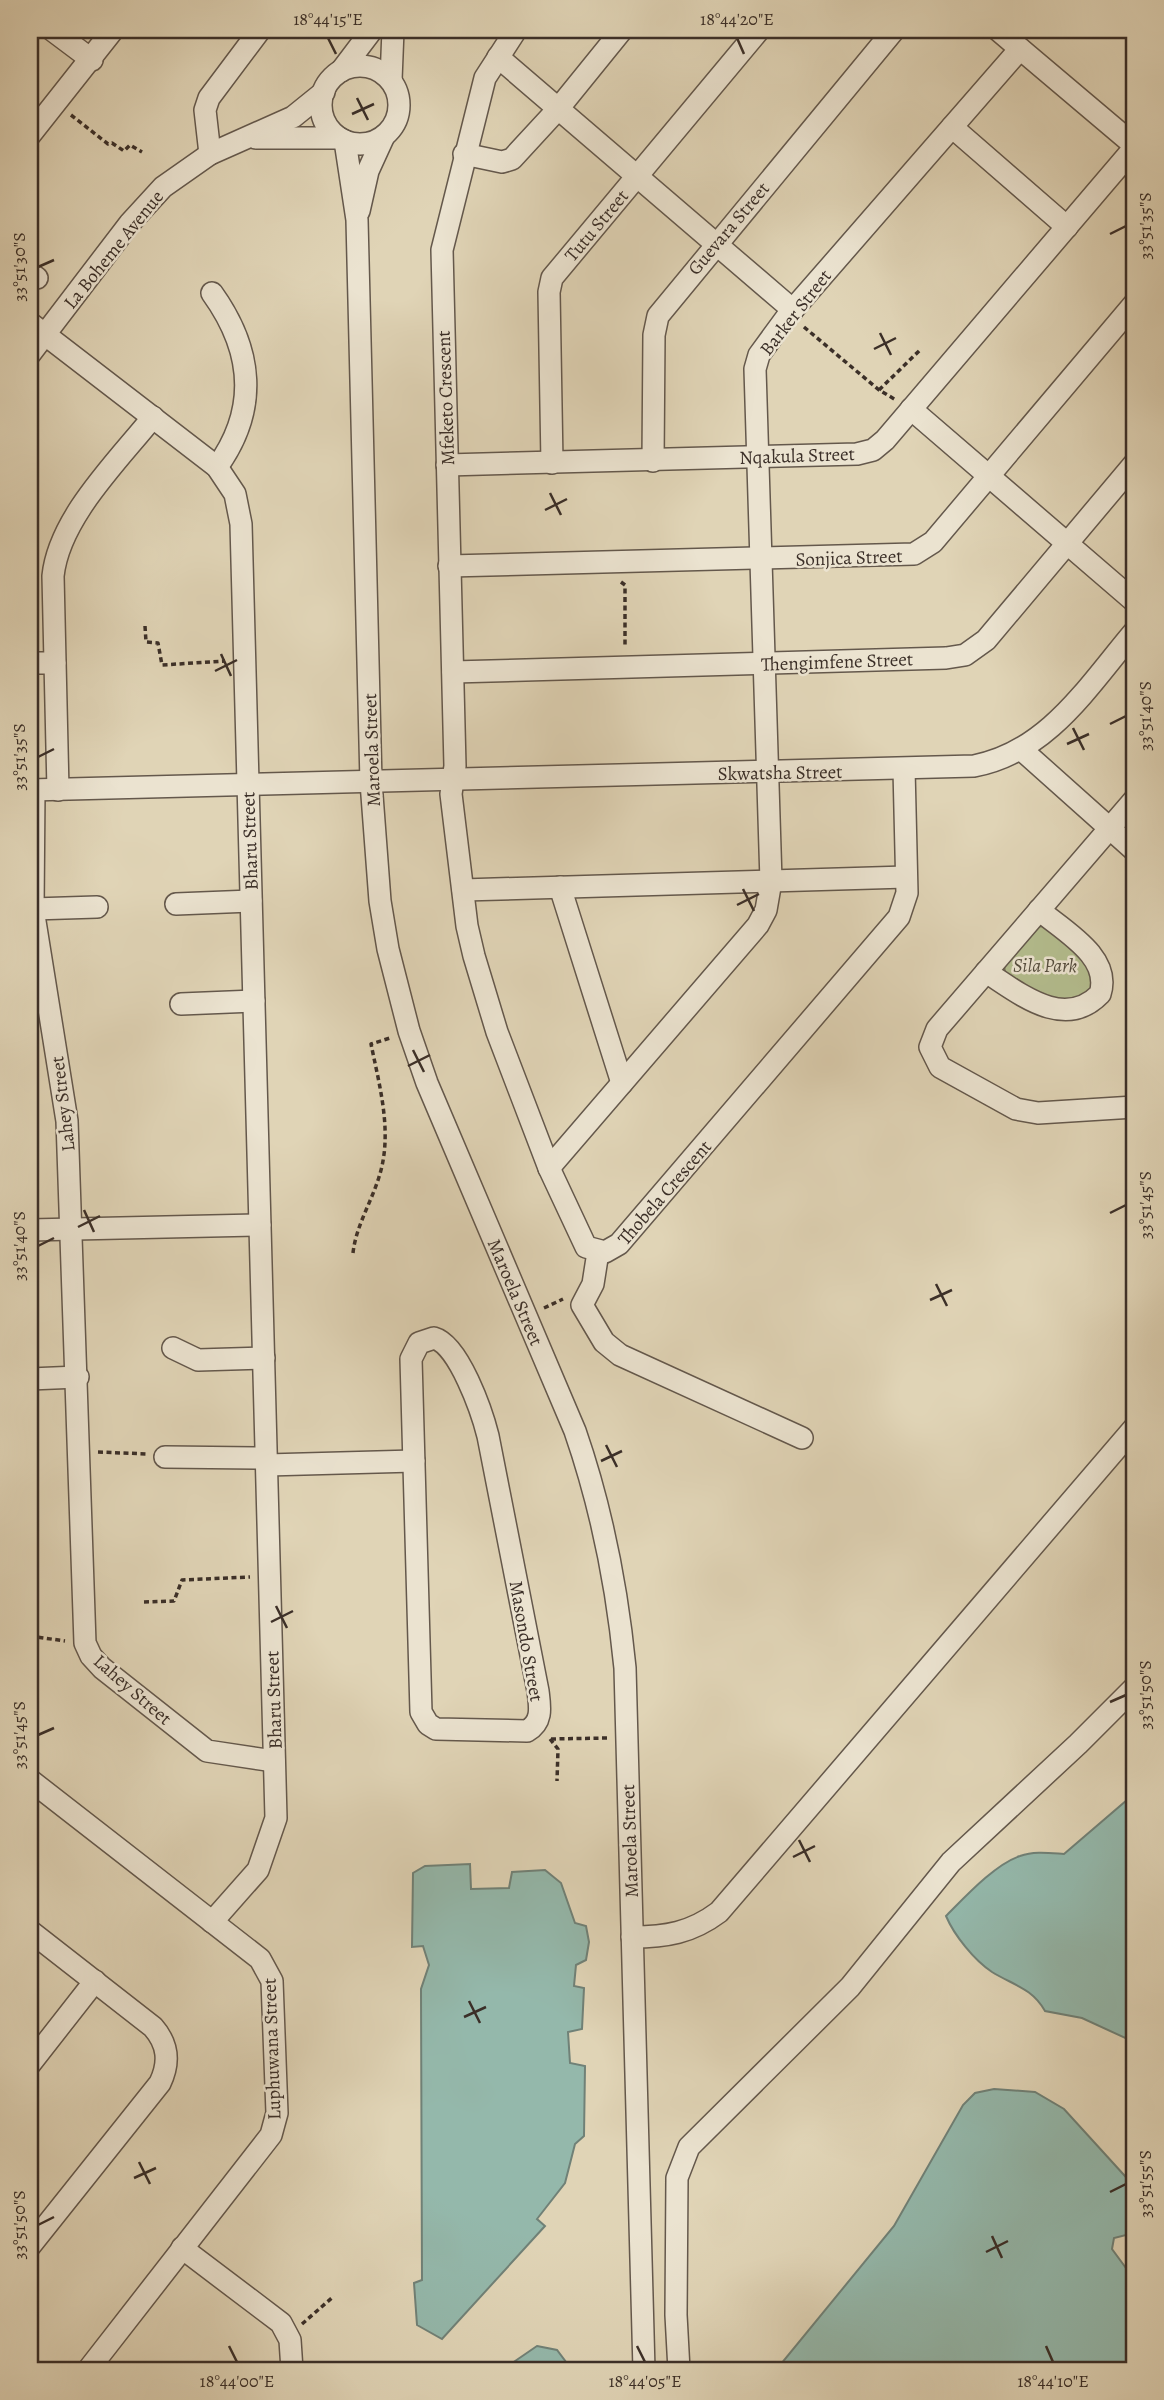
<svg xmlns="http://www.w3.org/2000/svg" width="1164" height="2400" font-family="Alegreya,serif">
	<rect width="100%" height="100%" fill="#e0d4b6"/>
	<filter id="stains"><feTurbulence type="fractalNoise" baseFrequency=".00286" numOctaves="4"/><feColorMatrix values="0 0 0 0 .2 0 0 0 0 .09 0 0 0 0 .02 0 0 0 .5 -.17"/></filter>
	<radialGradient id="worn" r=".72"><stop offset=".6" stop-color="#630" stop-opacity="0"/><stop offset="1" stop-color="#630" stop-opacity=".3"/></radialGradient>
	<path fill="#b3bc8d" stroke="#77765a" stroke-width="2" d="M1042,926l6,1 43,39 4,14 -10,18 -34,3 -46,-28 -1,-9 33,-37z"/>
	<g fill="#94b8ab" stroke="#708177" stroke-width="2">
		<path d="M1134,1794v248l-52,-24 -37,-7c-13,-23 -32,-26 -53,-39 -18,-12 -38,-37 -46,-56 18,-18 49,-52 74,-60 14,-5 29,-3 44,-2z"/>
		<path d="M470,1864l1,25 38,-1 3,-16 33,-2 16,13 14,40 11,3 3,16 -3,18 -10,5 -2,21 10,2 -2,41 -14,3 2,31 15,3 -1,70 -9,8 -10,39 -28,36 8,7 -103,113 -25,-14 -3,-42 8,-3 -1,-291 8,-24 -6,-19 -11,1 1,-74 12,-7z"/>
		<path d="M994,2089l41,3 29,17 70,77v47l-20,5 -2,11 22,30v91h-358l118,-144 69,-121 12,-12z"/>
		<path d="M537,2346l20,4 15,20h-70z"/>
	</g>
	<g fill="none" stroke-linecap="round" stroke-linejoin="round">
		<defs>
			<g id="minor">
				<path d="M52,30l40,30"/>
				<path d="M516,30l-31,48 -43,172 13,516 -4,28 16,132 7,30 23,76 52,136 37,79 19,5 14,-8 280,-327 8,-24 -3,-124"/>
				<path d="M998,30l136,115"/>
				<path d="M498,57l295,253"/>
				<circle cx="360" cy="105" r="39"/>
				<path d="M341,71l31,-41"/>
				<path d="M391,80l2,-50"/>
				<path d="M952,127l115,100"/>
				<path d="M30,135l83,-105"/>
				<path d="M256,138h83"/>
				<path d="M345,141l12,79 14,562 9,119 8,48 21,82 18,52 148,348c27,78 42,155 50,237l19,702"/>
				<path d="M210,154l-5,-44 4,-12 51,-68"/>
				<path d="M464,154l38,8 10,-3 46,-50 64,-79"/>
				<path d="M359,211l9,-40 16,-35"/>
				<path d="M30,273l7,5"/>
				<path d="M212,293c41,57 47,116 5,174"/>
				<path d="M30,323l187,144 18,27 6,30 35,1294 -18,52 -46,52"/>
				<path d="M30,354l100,-131 33,-36 47,-33 83,-37 31,-25"/>
				<path d="M911,409l223,192"/>
				<path d="M653,461l1,-126 4,-19 236,-286"/>
				<path d="M552,463l-3,-171 3,-14 207,-248"/>
				<path d="M447,465l410,-11 16,-4 12,-10 249,-292"/>
				<path d="M449,566l465,-12 19,-12 201,-238"/>
				<path d="M30,663h25"/>
				<path d="M453,672l493,-14 19,-3 21,-15 148,-176"/>
				<path d="M1022,750l112,100"/>
				<path d="M30,790l944,-24c74,-14 114,-80 160,-134"/>
				<path d="M34,790l-1,119 34,212 18,522 6,13 11,12 105,83 67,10"/>
				<path d="M58,790l-5,-214c6,-58 64,-114 100,-159"/>
				<path d="M1134,800l-197,229 -7,18 10,20 76,42 22,4 96,-6"/>
				<path d="M560,887l62,196"/>
				<path d="M463,890l443,-13"/>
				<path d="M176,904l75,-3"/>
				<path d="M33,909l64,-2"/>
				<path d="M986,972c33,21 78,59 114,22 12,-37 -36,-63 -61,-84"/>
				<path d="M181,1004l73,-3"/>
				<path d="M549,1168l209,-243 8,-15 5,-29 -16,-512 4,-14 30,-41 231,-265"/>
				<path d="M30,1230l230,-5"/>
				<path d="M598,1252l-5,32 -11,21 22,37 16,13 182,83"/>
				<path d="M434,1338c25,7 48,74 54,98l50,255c2,16 5,31 -11,40l-91,-2 -8,-5 -7,-12 -10,-353 8,-16z"/>
				<path d="M173,1348l25,12 66,-2"/>
				<path d="M30,1379l48,-2"/>
				<path d="M165,1457l101,1"/>
				<path d="M267,1465l147,-4"/>
				<path d="M30,1780l230,179 12,22 5,132 -6,22 -183,235"/>
				<path d="M30,1931l123,96c15,17 17,35 7,56l-130,163"/>
				<path d="M632,1937c34,0 59,-4 87,-25l415,-484"/>
				<path d="M30,2064l65,-83"/>
				<path d="M182,2248l99,75 9,17 2,30"/>
				<path d="M679,2370l-3,-55 1,-137 12,-31 161,-160 101,-125 127,-118 56,-56"/>
			</g>
		</defs>
		<use href="#minor" stroke="#64584c" stroke-width="24"/>
		<g stroke="#3b2f28" stroke-width="3.5" stroke-dasharray="5 3.5" stroke-linecap="butt">
			<path d="M71,115l37,29 4,-1 12,8 6,-6 12,7"/>
			<path d="M804,327l75,63 17,10"/>
			<path d="M879,390l42,-41"/>
			<path d="M621,582l4,3v63"/>
			<path d="M145,626l1,16 12,1 4,22 63,-4"/>
			<path d="M353,1253c3,-27 18,-50 26,-76 14,-43 1,-89 -8,-133l19,-6"/>
			<path d="M544,1308l19,-9"/>
			<path d="M98,1452l50,2"/>
			<path d="M144,1602l30,-1 8,-21 68,-3"/>
			<path d="M30,1636l35,5"/>
			<path d="M550,1739l8,10 -1,32"/>
			<path d="M551,1739l57,-1"/>
			<path d="M302,2324l32,-28"/>
		</g>
		<use href="#minor" stroke="#ebe3d0" stroke-width="21"/>
	</g>
	<path fill="none" stroke="#3b2f28" stroke-width="2.5" d="M328,38l8,16M737,38l7,16M357,98l11,22M352,114l22,-10M1110,234l16,-8M38,267l16,-7M880,333l11,22M874,349l22,-11M550,493l11,22M545,510l22,-11M221,654l10,22M215,671l22,-11M1110,724l16,-8M1073,728l11,22M1067,744l22,-10M38,757l16,-8M743,889l11,22M737,905l22,-11M413,1050l11,22M408,1066l22,-11M84,1210l10,22M1110,1213l16,-8M78,1227l22,-11M38,1246l16,-8M936,1284l11,22M930,1300l22,-10M606,1445l11,22M601,1461l21,-10M276,1606l11,22M271,1622l22,-11M1110,1702l16,-7M38,1735l16,-7M799,1840l11,22M793,1857l22,-11M469,2001l11,22M464,2017l22,-10M139,2162l11,22M134,2178l22,-10M1110,2192l16,-8M38,2225l16,-8M992,2236l10,22M986,2252l22,-11M229,2346l8,16M637,2346l8,16M1046,2346l7,16"/>
	<g text-anchor="middle" stroke-width="5" stroke-linejoin="round" paint-order="stroke">
		<g font-size="19" fill="#3b2f28" stroke="#ebe3d0">
			<text transform="translate(596 225) rotate(-50)" y="7">Tutu Street</text>
			<text transform="translate(728 228) rotate(-50)" y="7">Guevara Street</text>
			<text transform="translate(113 249) rotate(-51)" y="7">La Boheme Avenue</text>
			<text transform="translate(795 312) rotate(-52)" y="7">Barker Street</text>
			<text transform="translate(445 398) rotate(-92)" y="7">Mfeketo Crescent</text>
			<text transform="translate(797 455) rotate(-2)" y="7">Nqakula Street</text>
			<text transform="translate(849 557) rotate(-2)" y="7">Sonjica Street</text>
			<text transform="translate(837 661) rotate(-2)" y="7">Thengimfene Street</text>
			<text transform="translate(371 750) rotate(-92)" y="7">Maroela Street</text>
			<text transform="translate(780 772) rotate(-1)" y="7">Skwatsha Street</text>
			<text transform="translate(249 841) rotate(-92)" y="7">Bharu Street</text>
			<text transform="translate(62 1104) rotate(-97)" y="7">Lahey Street</text>
			<text transform="translate(664 1192) rotate(-49)" y="7">Thobela Crescent</text>
			<text transform="translate(516 1292) rotate(67)" y="7">Maroela Street</text>
			<text transform="translate(527 1641) rotate(80)" y="7">Masondo Street</text>
			<text transform="translate(133 1689) rotate(41)" y="7">Lahey Street</text>
			<text transform="translate(273 1700) rotate(-92)" y="7">Bharu Street</text>
			<text transform="translate(629 1841) rotate(-92)" y="7">Maroela Street</text>
			<text transform="translate(271 2049) rotate(-92)" y="7">Luphuwana Street</text>
		</g>
		<g font-size="19" font-style="italic" fill="#534b3c" stroke="#ebe3d0">
			<text x="1045" y="972">Sila Park</text>
		</g>
	</g>
	<rect width="1164" height="2400" fill="none" stroke="#e0d4b6" stroke-width="77"/>
	<rect x="38" y="38" width="1088" height="2324" fill="none" stroke="#3b2f28" stroke-width="2.5"/>
	<g font-size="18" text-anchor="middle" fill="#3b2f28">
		<text x="328" y="25">18°44'15"E</text>
		<text x="737" y="25">18°44'20"E</text>
		<text transform="translate(1145 226) rotate(-90)" y="6">33°51'35"S</text>
		<text transform="translate(19 267) rotate(-90)" y="6">33°51'30"S</text>
		<text transform="translate(1145 716) rotate(-90)" y="6">33°51'40"S</text>
		<text transform="translate(19 757) rotate(-90)" y="6">33°51'35"S</text>
		<text transform="translate(1145 1205) rotate(-90)" y="6">33°51'45"S</text>
		<text transform="translate(19 1246) rotate(-90)" y="6">33°51'40"S</text>
		<text transform="translate(1145 1695) rotate(-90)" y="6">33°51'50"S</text>
		<text transform="translate(19 1735) rotate(-90)" y="6">33°51'45"S</text>
		<text transform="translate(1145 2184) rotate(-90)" y="6">33°51'55"S</text>
		<text transform="translate(19 2225) rotate(-90)" y="6">33°51'50"S</text>
		<text x="237" y="2387">18°44'00"E</text>
		<text x="645" y="2387">18°44'05"E</text>
		<text x="1053" y="2387">18°44'10"E</text>
	</g>
	<rect width="100%" height="100%" filter="url(#stains)"/>
	<rect width="100%" height="100%" fill="url(#worn)"/>
</svg>
